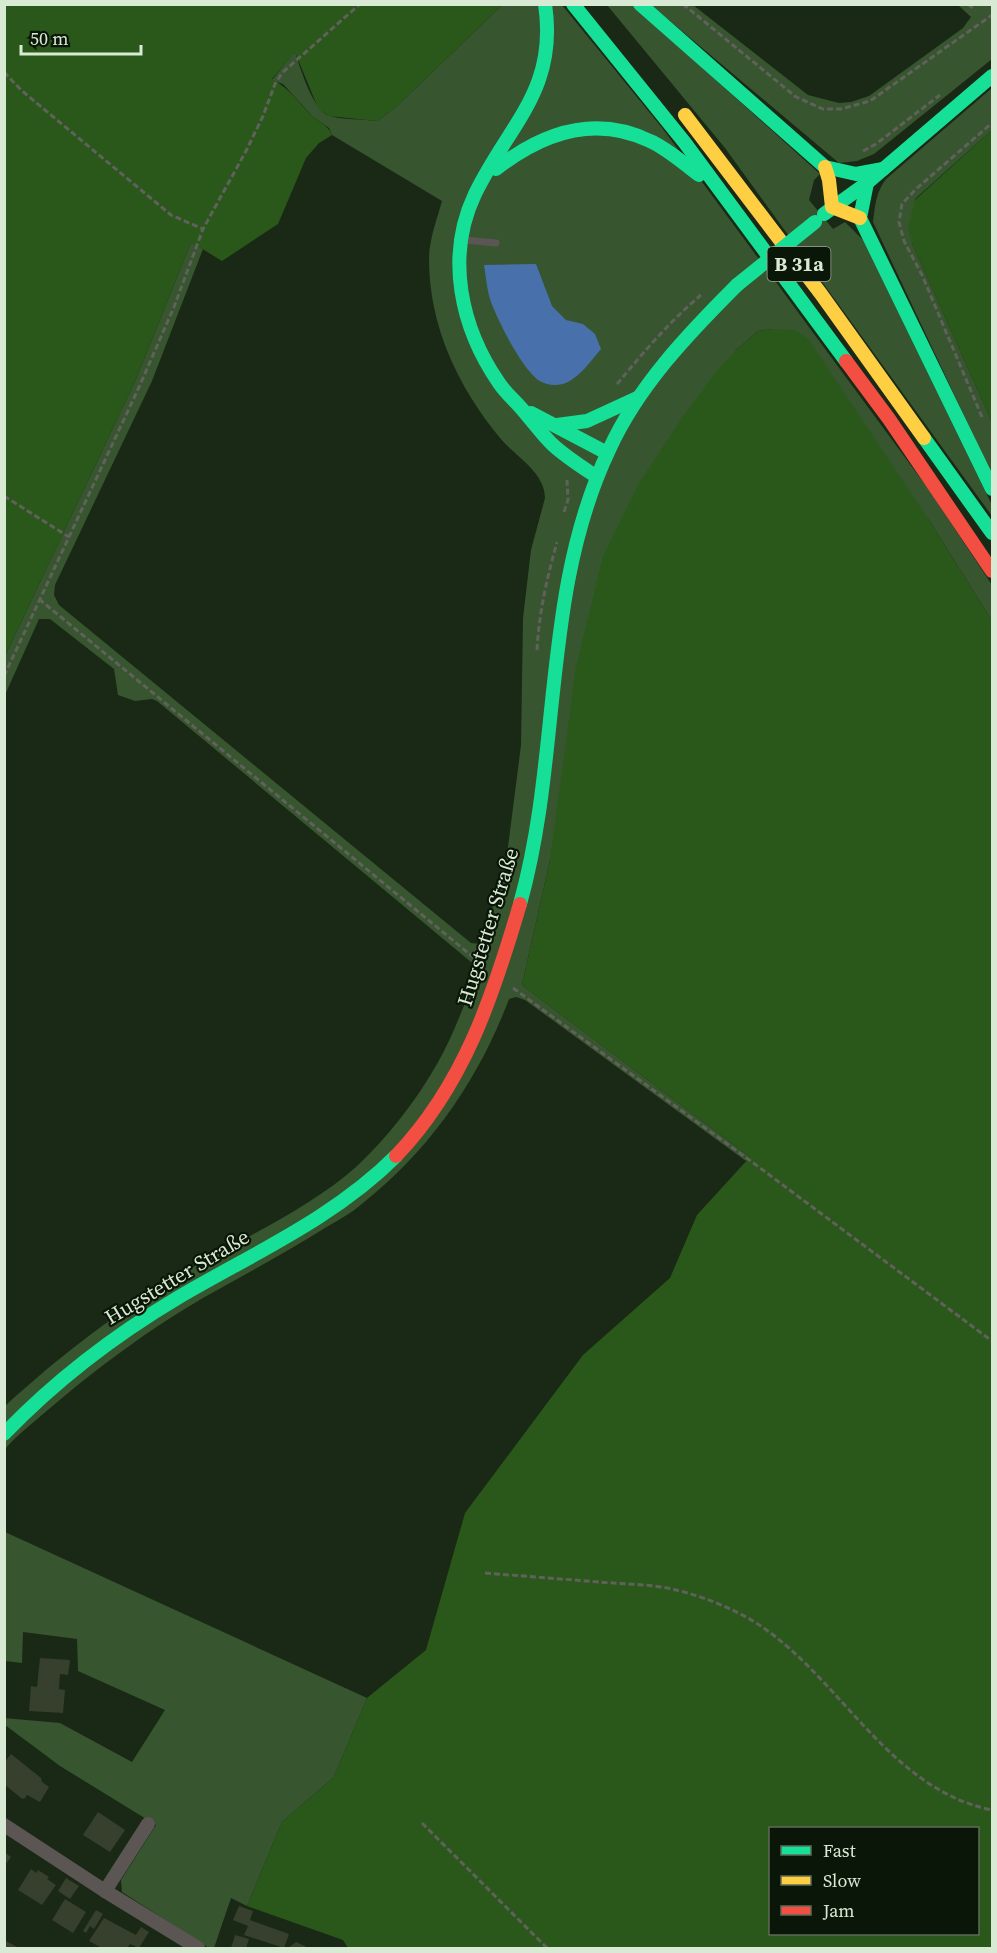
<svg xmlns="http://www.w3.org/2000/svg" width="997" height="1953" font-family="'Source Serif 4',serif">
	<rect width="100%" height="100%" fill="#1a2915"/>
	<g fill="#37552e">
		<path d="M502,5h60l101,124 266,361 63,95v36l-63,-101 -156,-191 -15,2 -22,19 -186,510 -28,125 228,172 -4,4 -221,-161 -9,-3 -7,2c-30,80 -79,151 -146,204 -11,10 -25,17 -38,25 -40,25 -81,47 -122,70 -55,32 -106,70 -154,111 -15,13 -31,25 -44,40v-43c57,-52 113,-95 181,-135 54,-31 124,-63 170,-104 31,-29 60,-66 81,-103 16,-28 28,-61 40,-92v-5l-320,-266 -5,-2 -17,2 -17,-6 -4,-26 -64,-50h-11l-34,76v-39l131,-277 55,-137 12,7 -51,132 -97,204 -1,10 5,10 412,338 10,1 3,-4 24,-93 13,-102 2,-127 8,-68 14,-52c0,-26 -30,-42 -45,-60 -42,-51 -71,-112 -71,-179 0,-19 8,-40 13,-58l-110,-66 -3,-7 -17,-12 -29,-32 -11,-4 23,-29c5,17 18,60 35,65 13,4 34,3 47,5l19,-14z"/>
		<path d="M607,5h26l187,169 -6,6 -5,20 24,29 12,-7 18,18 129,265v11l-267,-368z"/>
		<path d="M651,5h42l115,90 31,8 12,-1 18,-6 94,-68 8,-11 -13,-12h34v54l-118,95 -17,7 -18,2z"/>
		<path d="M992,88v42l-77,69 -3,44 80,179v53l-119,-253c2,-16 3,-30 13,-43z"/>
		<path d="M5,1532l362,166 -33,79 -52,45 -35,84 -16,-8 -17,50h-5l-87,-56 -1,-12 35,-55 -96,-59 -55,-41 -1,-7 56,5 72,39 33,-52 -87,-39 -1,-32 -54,-7 -1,31 -17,-2z"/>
	</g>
	<g fill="#2a581b" fill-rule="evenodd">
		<path d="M5,4l497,1 -106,102 -19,14 -48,-5 -11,-8 -23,-56 -23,27c18,10 25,22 39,36 8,7 17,10 21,20l-13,8 -13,15 -28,66 -56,37 -31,-19 -55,137 -131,277z"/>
		<path d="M992,130v292l-80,-179 -4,-15 7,-28z"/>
		<path d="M773,329l22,1 14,10 120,180 63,101v1327h-644l-5,-8 -96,-34 35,-84 52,-45 33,-79 59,-48 39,-137 118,-158 87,-77 27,-63 53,-58 -228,-172 28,-125 26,-193 27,-111 36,-73 43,-65 33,-45 21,-23 22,-19zM770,1828h208v106h-208z"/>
	</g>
	<path fill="#4871ab" d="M536,264l16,42 14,14 17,4 12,10 6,15c-10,12 -20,26 -33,33 -8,4 -20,4 -28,-1 -17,-10 -42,-60 -49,-79 -4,-11 -5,-25 -7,-37z"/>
	<g fill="#373f2d">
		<path d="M40,1658l30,2 -2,15 -8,-1 -1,15 6,1 -2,23 -34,-2 2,-25 6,1z"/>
		<path d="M11,1754l30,24 1,4 7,5 -9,15 -13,-7 -3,4 -3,-1 -17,-14v-21z"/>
		<path d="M98,1812l27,18 -15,22 -27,-17z"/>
		<path d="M4,1852l7,5 -7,9z"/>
		<path d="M31,1869l5,4 2,-3 11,7 -2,2 9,6 -14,20 -24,-15z"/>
		<path d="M66,1878l13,8 -9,13 -12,-8z"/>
		<path d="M65,1899l21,13 -13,21 -21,-13z"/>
		<path d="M239,1906l14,5 -3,9 39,14 -5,14 -40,-13 4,-9 -15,-6z"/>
		<path d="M96,1910l7,4 -9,15 -4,-3 -4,7 -3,-2z"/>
		<path d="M104,1918l32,17 5,-8 8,5 -10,16 -9,-4 -3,4h-25l-13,-7z"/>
		<path d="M235,1935l14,4 -3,9h-15z"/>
		<path d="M4,1940l15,8h-15z"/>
		<path d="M296,1942l9,4 1,2h-18z"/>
	</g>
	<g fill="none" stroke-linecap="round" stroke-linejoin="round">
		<g stroke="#61615c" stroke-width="3" stroke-dasharray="6 3" stroke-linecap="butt">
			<path d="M683,4l113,93 27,12h18l29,-8 122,-86"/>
			<path d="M968,4l7,6"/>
			<path d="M4,72l17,18 150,125 32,14"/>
			<path d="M863,151l13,-7 64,-49"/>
			<path d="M617,384c26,-31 53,-63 84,-89"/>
			<path d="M982,417l-60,-142 -18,-34 -5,-19 3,-18 14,-15 76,-66"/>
			<path d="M4,496l65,41"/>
			<path d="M564,512l4,-12 -1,-20"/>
			<path d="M39,599l445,367"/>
			<path d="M537,650c2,-38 10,-72 20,-108"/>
			<path d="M4,676l136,-291 34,-78 29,-78 43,-78 17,-35 12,-32 7,-11 78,-69"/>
			<path d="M513,988l235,171 244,182"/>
			<path d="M485,1573c38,3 76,6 114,9 23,2 50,2 73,7 18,4 39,11 56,19 103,44 149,179 264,202"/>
			<path d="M422,1823l125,125"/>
		</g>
		<path stroke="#5b5653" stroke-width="7" d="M465,240l31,3"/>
		<g stroke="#5b5653" stroke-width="14">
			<path d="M4,1825l101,66 93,57"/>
			<path d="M105,1891l43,-67"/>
		</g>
		<g stroke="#16e098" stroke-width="14">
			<path d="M545,4c13,86 -36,120 -70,190 -30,63 -14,134 24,189 8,12 19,20 27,31 9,10 17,22 27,31 13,12 29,22 44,32"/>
			<path d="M573,4l112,139 161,218"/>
			<path d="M640,4l185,163 31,7 27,-5"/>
			<path d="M496,169c46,-36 98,-55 154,-28 18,8 33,22 49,34"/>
			<path d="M867,183l-7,35 132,271"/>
			<path d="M824,214l43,-31 125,-107"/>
			<path d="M531,413l76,40"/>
			<path d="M557,425l30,-4 50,-23"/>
			<path d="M924,438l68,95"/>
			<path d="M520,904c42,-149 21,-311 89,-454 29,-64 79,-116 128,-165"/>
			<path d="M4,1434c52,-54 111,-99 175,-137 75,-44 155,-79 217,-141"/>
		</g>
		<g stroke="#ffcf43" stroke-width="14">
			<path d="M685,115l136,179 103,144"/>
			<path d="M825,167l4,13 3,27 28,11"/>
		</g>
		<g stroke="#f24e42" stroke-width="14">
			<path d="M846,361l43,58 103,152"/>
			<path d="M396,1156c68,-71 97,-160 124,-252"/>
		</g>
		<path stroke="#16e098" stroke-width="14" d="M737,285l78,-63"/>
	</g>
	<g text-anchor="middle" stroke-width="4.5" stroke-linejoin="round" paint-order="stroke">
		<rect fill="#0a1607" stroke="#9baa96" stroke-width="1.5" x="767.5" y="247" width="63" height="34" rx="4.5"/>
		<g font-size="20" font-weight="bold" fill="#d9ead4">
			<text x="799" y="271">B 31a</text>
		</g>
		<g font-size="21" fill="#d9ead4" stroke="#0a1607">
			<text transform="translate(488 927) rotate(-73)" y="7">Hugstetter Straße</text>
			<text transform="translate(177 1277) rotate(-31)" y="7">Hugstetter Straße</text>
		</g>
	</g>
	<rect width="997" height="1953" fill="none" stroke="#d9ead4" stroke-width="12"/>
	<rect x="769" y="1827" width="210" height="108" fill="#0a1607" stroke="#5d6b59" stroke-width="1.5"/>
	<rect x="781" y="1846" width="30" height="9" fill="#16e098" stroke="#5d6b59" stroke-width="1.5"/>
	<text x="823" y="1857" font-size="18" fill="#d9ead4">Fast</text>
	<rect x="781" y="1876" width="30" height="9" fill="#ffcf43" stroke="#5d6b59" stroke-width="1.5"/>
	<text x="823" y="1887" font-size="18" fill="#d9ead4">Slow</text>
	<rect x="781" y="1906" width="30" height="9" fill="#f24e42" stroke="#5d6b59" stroke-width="1.5"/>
	<text x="823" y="1917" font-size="18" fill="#d9ead4">Jam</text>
	<path d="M21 45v9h120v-9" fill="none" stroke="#d9ead4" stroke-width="3"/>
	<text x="30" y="45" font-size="18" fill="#d9ead4" stroke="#0a1607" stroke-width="4.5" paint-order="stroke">50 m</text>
</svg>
